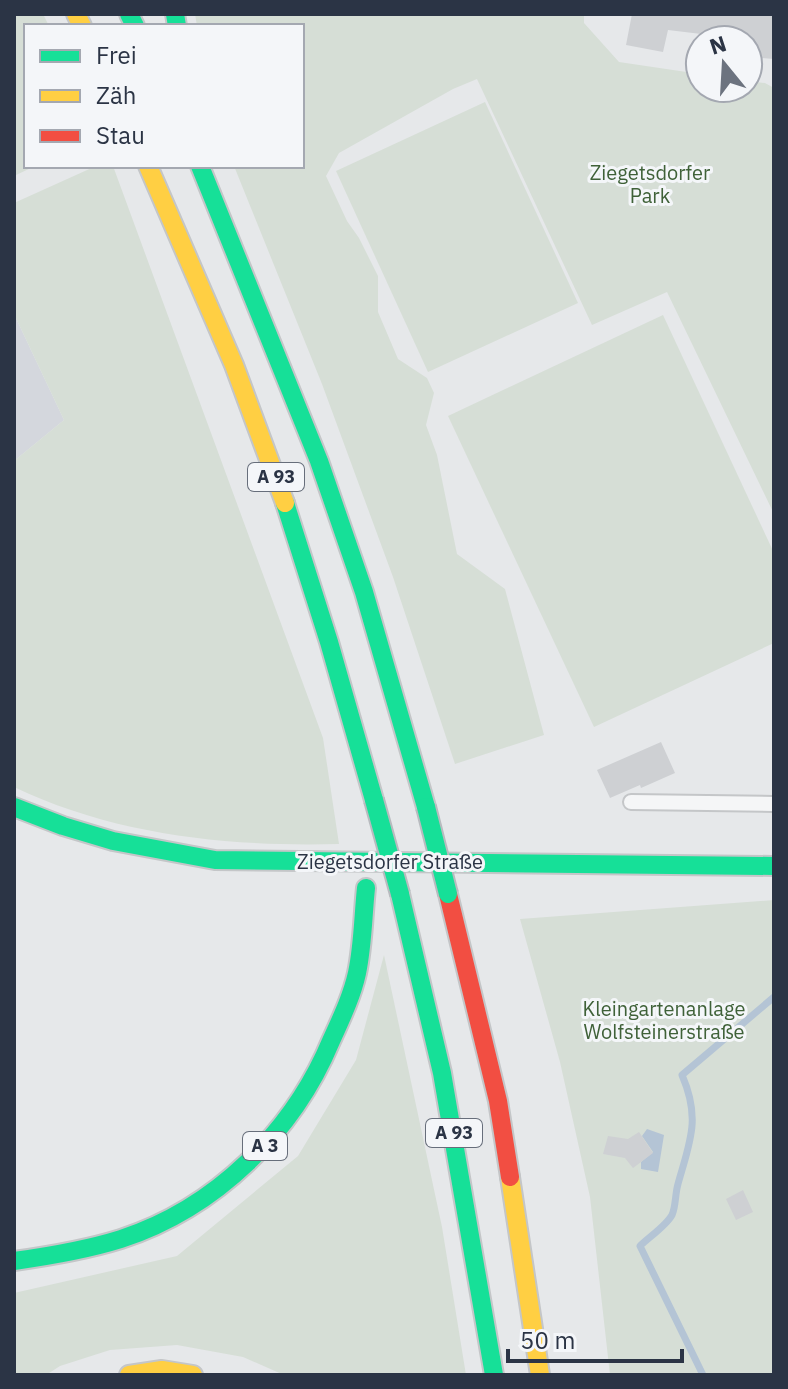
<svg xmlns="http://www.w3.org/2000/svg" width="788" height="1389" font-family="'IBM Plex Sans',sans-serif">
	<rect width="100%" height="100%" fill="#e6e8ea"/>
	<path fill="#d4d7dd" d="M14,314l50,106 -50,41z"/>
	<g fill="#d6ded6">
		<path d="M14,14h29l6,12h-23v140h9l-21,10z"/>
		<path d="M195,14h389v9l35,39 81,12v14h48v-7l17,2 9,5v426l-107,-222 -75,33 -115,-246 -24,10 -114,64 -13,23 21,45 12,17 19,38v36l20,47 29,19 7,15 -8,32 11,30 20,99 48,35 39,146 -89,29 -62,-187 -71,-193 -88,-218h68v-140h-105z"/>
		<path d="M485,102l93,201 -150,69 -92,-201z"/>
		<path d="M96,166h17l210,572 16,106c-110,3 -225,-9 -325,-57v-326l50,-41 -50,-106v-111z"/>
		<path d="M663,315l111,238v90l-180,84 -146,-311z"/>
		<path d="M774,900v475h-164l-20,-178 -30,-135 -40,-143z"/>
		<path d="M384,955l58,272 24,148h-182l-41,-18 -66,-12 -67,5 -50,16 -14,9h-32v-82l163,-37 121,-100 58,-96z"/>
	</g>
	<path fill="#b4c4d5" d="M647,1129l17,6 -6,37 -17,-3v-7l12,-10 -11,-16z"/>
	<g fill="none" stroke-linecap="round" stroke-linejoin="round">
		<path stroke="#b4c4d5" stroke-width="7" d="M703,1375l-63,-129c9,-9 26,-20 32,-31 4,-9 3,-21 6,-31 12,-43 23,-65 4,-109l92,-78"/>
	</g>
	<g fill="#ced0d3">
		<path d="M632,14l142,1v44l-26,-2v-17h-30v-4l-50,-6 -5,22 -37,-7z"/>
		<path d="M661,742l14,31 -34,15 -1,-3 -30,13 -13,-28z"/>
		<path d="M639,1132l14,21 -20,15 -8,-10 -22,-4 5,-18 20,3z"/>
		<path d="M743,1190l10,22 -17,8 -10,-21z"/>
	</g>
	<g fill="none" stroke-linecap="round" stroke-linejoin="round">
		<defs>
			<path id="lane" d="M631,802l143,2"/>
			<g id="fast">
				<path d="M129,14l6,12"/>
				<path d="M175,14l2,12"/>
				<path d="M200,166l119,295 45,131 62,215"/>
				<path d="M285,503l44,139 45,158"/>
				<path d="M14,807l49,19 50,15 102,19 559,6"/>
				<path d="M400,894l42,179 52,302"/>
				<path d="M14,1261c36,-5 72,-11 107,-22 95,-31 172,-107 210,-198 10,-22 21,-45 26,-68 6,-28 6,-57 9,-85"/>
			</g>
			<g id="slow">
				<path d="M76,14l6,12"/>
				<path d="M148,166l86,199 51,138"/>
				<path d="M510,1177l30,198"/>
				<path d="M129,1375l33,-5 31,5"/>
			</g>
			<path id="jam" d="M448,894l50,207 12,76"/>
		</defs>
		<use href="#lane" stroke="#c4c6c8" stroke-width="18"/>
		<use href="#fast" stroke="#c4c6c8" stroke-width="22"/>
		<use href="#slow" stroke="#c4c6c8" stroke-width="22"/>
		<use href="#jam" stroke="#c4c6c8" stroke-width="22"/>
		<use href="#lane" stroke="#f5f6f7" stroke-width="14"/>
		<use href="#fast" stroke="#16e098" stroke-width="18"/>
		<use href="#slow" stroke="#ffcf43" stroke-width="18"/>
		<use href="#jam" stroke="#f24e42" stroke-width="18"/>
		<defs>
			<g id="fast-bridge">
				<path d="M374,800l26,94"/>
				<path d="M426,807l22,87"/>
			</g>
		</defs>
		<use href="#fast-bridge" stroke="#b8bbbf" stroke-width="22" stroke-linecap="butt"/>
		<use href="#fast-bridge" stroke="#16e098" stroke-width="18"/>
	</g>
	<g text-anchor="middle" stroke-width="6" stroke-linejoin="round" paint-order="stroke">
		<g fill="#f4f6f9" stroke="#676e7b" stroke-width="2">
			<rect x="248" y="463" width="56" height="28" rx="6"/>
			<rect x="426" y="1119" width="56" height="28" rx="6"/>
			<rect x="243" y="1132" width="44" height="28" rx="6"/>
		</g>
		<g font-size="18" font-weight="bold" fill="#2b3445">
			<text x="276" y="483">A 93</text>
			<text x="454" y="1139">A 93</text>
			<text x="265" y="1152">A 3</text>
		</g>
		<g font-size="20" fill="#3f6138" stroke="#f4f6f9">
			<text x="650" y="180">Ziegetsdorfer<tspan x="650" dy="23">Park</tspan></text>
			<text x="664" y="1016">Kleingartenanlage<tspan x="664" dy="23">Wolfsteinerstraße</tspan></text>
		</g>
		<g font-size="20" fill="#2b3445" stroke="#f4f6f9">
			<text x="390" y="869">Ziegetsdorfer Straße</text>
		</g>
	</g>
	<rect width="788" height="1389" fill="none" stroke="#2b3445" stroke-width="32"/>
	<rect x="24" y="24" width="280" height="144" fill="#f4f6f9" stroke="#a4a8b1" stroke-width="2"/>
	<rect x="40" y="50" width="40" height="12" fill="#16e098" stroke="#a4a8b1" stroke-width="2"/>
	<text x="96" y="64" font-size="24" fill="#2b3445">Frei</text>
	<rect x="40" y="90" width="40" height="12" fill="#ffcf43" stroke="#a4a8b1" stroke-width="2"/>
	<text x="96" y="104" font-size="24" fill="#2b3445">Zäh</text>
	<rect x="40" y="130" width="40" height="12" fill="#f24e42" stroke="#a4a8b1" stroke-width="2"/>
	<text x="96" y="144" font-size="24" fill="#2b3445">Stau</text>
	<g transform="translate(724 64) rotate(342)"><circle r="38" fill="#f4f6f9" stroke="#a4a8b1" stroke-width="2"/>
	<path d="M0-6L14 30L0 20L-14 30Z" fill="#6c737f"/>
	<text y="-12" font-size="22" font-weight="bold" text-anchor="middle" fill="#2b3445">N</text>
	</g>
	<path d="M508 1349v12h174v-12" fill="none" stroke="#2b3445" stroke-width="4"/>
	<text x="520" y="1349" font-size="24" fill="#2b3445" stroke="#f4f6f9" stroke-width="6" paint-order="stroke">50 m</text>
</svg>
